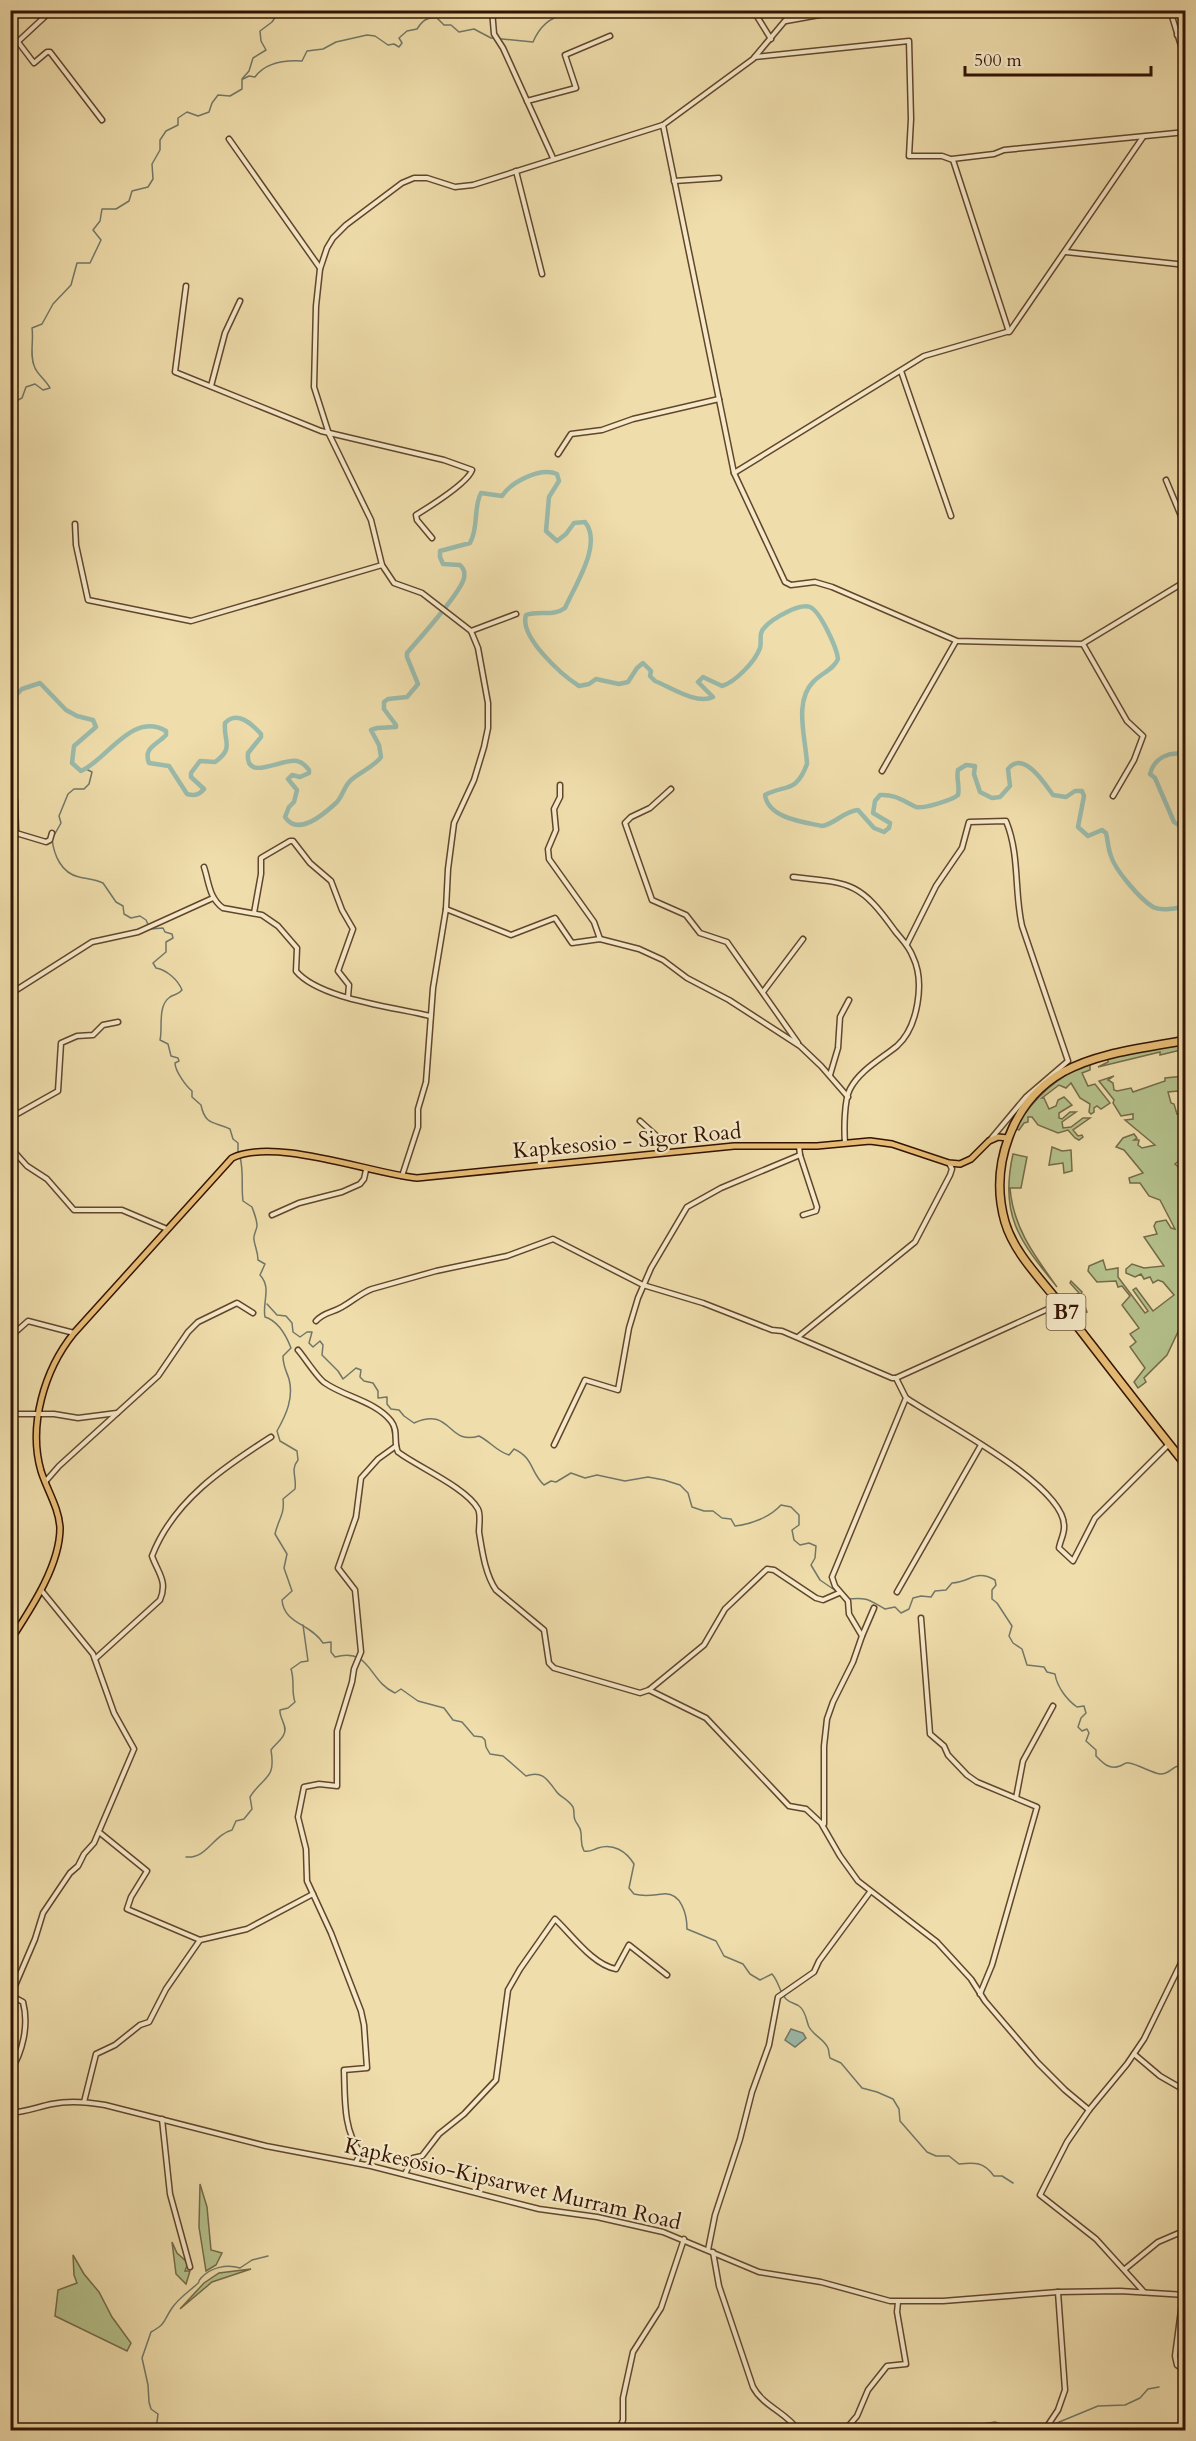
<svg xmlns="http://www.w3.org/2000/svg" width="1196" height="2441" font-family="Cardo,serif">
	<rect width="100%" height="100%" fill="#efddab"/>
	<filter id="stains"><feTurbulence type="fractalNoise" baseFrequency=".00333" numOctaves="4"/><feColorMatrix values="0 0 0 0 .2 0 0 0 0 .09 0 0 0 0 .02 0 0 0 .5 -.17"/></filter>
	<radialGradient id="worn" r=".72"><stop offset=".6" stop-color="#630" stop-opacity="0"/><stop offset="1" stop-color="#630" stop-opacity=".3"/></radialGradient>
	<g fill="#b5c28c" stroke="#746a48" stroke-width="1.5">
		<path d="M1185,1043v6l-25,6v-3l-62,15 10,-5v-4z"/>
		<path d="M1090,1063v7l-8,3 6,13 7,-2 15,19 -9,6 -4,-3 -3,2v4l-3,2 -2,-2 1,-8 -10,-6 -9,-15 -5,5 -7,-3 -17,13h2l5,11 7,-3 2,-6 6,-3 8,8 -13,8v5l3,1 8,-7h6l-14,10 1,6 8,-1 12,-9h7l-17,12 5,6 4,-1 1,2 -4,3 -4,-2 -7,-8 -10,3 -20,-8 -6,-8h-4v5l-4,1 -5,7 -5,-2c21,-30 41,-51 76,-65z"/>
		<path d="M1114,1076l-6,4 5,3 1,7 3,1 14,-3 2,4 32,-11v-3l20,-2v19l-1,-3 -5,1 -1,-2 -10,1 3,11 3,1 3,10 8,-2v44l-10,8 10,9v144l-18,38 -23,23 2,4 -8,6 -4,-6 11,-14 -15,-21 6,-5 -6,-8 9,-6 -17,-23 8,-9 -8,-10 -4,1 -2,-6 -19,1 -9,-11 1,-5 14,-6 3,10 12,-2v9l27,36 3,-2 -15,-21 3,-2 17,23 21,-16 -11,-13 -5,-2 -5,3 -3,-6 -6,2 -3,-5 -6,3 -9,-4v-4l6,-5 12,4 20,-2 -20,-29 13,-3 -3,-8 2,-4 10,-2 5,8 4,1 -15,-29 -11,-4 -9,-13h-10l-1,-5 14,-5 -19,-23 -8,-3 7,-9 11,-4 3,4 -3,2h5l-1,5 4,3 13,-3 -30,-25 8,-1v-5l-12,2 -8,-13 1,-3 -15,-19z"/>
		<path d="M1052,1147l10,4 9,-1 1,21 -8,2 -1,-10 -14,2z"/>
		<path d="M1013,1154l14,3 -6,31h-11c3,39 24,67 47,99 -37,-46 -58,-71 -44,-133z"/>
		<path d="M1071,1281l11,11 -1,3 6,17 -7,3 -12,-15 11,-7 -9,-10z"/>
		<path d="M200,2184l7,23 4,43 11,3 -6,12 -10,6 -7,-44z"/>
		<path d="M172,2242l5,11 11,10 -3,8h5l-4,13 -10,-10z"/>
		<path d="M73,2255l11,19 15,18 13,25 19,26 -4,8 -72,-35 3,-26 19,-7 -3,-8z"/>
		<path d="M251,2269l-39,13 -32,27 24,-26 15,-10z"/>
	</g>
	<path fill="#9abbac" stroke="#717768" stroke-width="1.5" d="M791,2029l12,4 3,5 -11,9 -10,-7z"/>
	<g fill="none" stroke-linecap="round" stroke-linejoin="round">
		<g stroke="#717768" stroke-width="1.5">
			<path d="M243,79l6,-3 6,1c10,-14 30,-17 47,-16l5,-10 16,-2 13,-7 31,-7 8,1 13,9 6,-1 5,3 3,-4 -3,-5 8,-7 10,-2c6,-9 10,-12 20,-11l7,7h7l8,7 15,-3 17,9 42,4c6,-14 15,-24 30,-27l3,-5"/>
			<path d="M10,404l12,-6 4,-11 9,-3 8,6 7,-2c-4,-8 -12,-13 -15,-20 -6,-12 -1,-27 -3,-40l10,-4 11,-20 18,-19 6,-22h13l11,-23 -8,-10 7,-9 2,-12h14l13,-8 3,-10 16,-4 5,-8 -1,-15 8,-14v-10l6,-9 12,-6v-7l9,-6 11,4 11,-4 3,-9 6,-8 12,1 12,-7v-10l7,-8 4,-13 13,-8 -5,-9 -1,-10 12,-9 8,-12"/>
			<path d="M86,769l6,3 -3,12 -5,5h-10l-6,5 -9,22 2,7 -9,16c2,16 9,34 27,38 9,2 16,2 24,6l13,19 7,4 1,8 7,4 9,-2 6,4 4,9 13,-1 2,4 7,2 1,4 -7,4v10l-13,11 3,5c11,2 22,12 26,22 -4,5 -7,4 -12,7 -13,9 -7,31 -10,43l8,4 3,12 7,2 1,3 -4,2c0,8 11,23 17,28v6l9,8c4,21 15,17 29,24l3,10 5,4v10"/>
			<path d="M240,1157c4,15 1,29 3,44l9,6c2,6 5,12 5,19 -1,6 -4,9 -3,14 1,7 4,12 4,20l7,4 -5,11c12,13 2,27 5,42 13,4 21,18 26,31l-8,8c0,10 3,14 6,23 5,19 -3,36 -12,52l3,10 17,10 1,9c-8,10 -1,17 -3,29l-12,10c2,15 -5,21 -8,35l12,20 -3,14 8,23 -10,9c2,24 28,23 41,43l8,-1v10l4,5c36,-10 33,24 60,36l6,-4 17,12 26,7 9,12 9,2 12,14 8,1 3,3 1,7 4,7 13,2 23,20c16,-6 21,3 30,15 4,6 12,8 17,16 2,5 0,9 2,13 2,5 6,7 6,13 1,8 -1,10 3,18 7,1 8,-1 14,-3 15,-5 28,3 36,16l-5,24 5,6c11,3 18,1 29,0 18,-2 24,20 24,35l29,12 8,15 19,8 7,10 10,6 12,-6c7,8 7,17 14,25 4,4 9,4 13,7 7,5 7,14 10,21 5,9 15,12 19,21 1,2 1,8 2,10l11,5 21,25 15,4 16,7 6,10 1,12 27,31 9,4h13l10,8c16,-2 25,-2 35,12h8l11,7"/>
			<path d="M267,1304l10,11 9,1 6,7 1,9 7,5 7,-5h5l-3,11 4,4 7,-6 3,4 -1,10 16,16 5,8 13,-11 5,2 -1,7 4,4 9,2 5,8v7l9,-1v7l4,5 8,1 5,6 10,7c38,-17 33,23 65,13 12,6 17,15 30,19l5,-6c20,9 16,23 30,36l7,-4 5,1 15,-9 14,5 12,-3 28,6 23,-4 16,3 16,5 8,8 4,14 12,4h9l9,7 9,1 4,7c17,-2 35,-9 46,-21l10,2 8,8v10l-7,5 2,10 6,5 9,-2 7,3 -1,12 -4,7 9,15 19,13"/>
			<path d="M848,1599c19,-2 21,1 37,10l10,-2 6,6 8,-4 4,-11 8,-2 10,1 4,-6 11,-1 6,-7c19,-1 23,-14 43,-3l1,5 -4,5v9l5,4 15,23 -3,10 4,7 9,6 5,16 17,2 3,5 8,2c2,13 12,26 22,33l7,-1 2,7 -5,5 -3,9 4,4 5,-2 2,4 -3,8 10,9v6c7,7 13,14 24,10 3,-1 5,-4 9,-3 8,1 23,10 31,11 11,1 13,-12 26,-7"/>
			<path d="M186,1857c21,2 27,-22 46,-27l4,-9 8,-2 8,-10 -2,-12c14,-22 26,-17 21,-47 4,-6 11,-10 13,-16 4,-8 -5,-16 -4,-24l8,-2 7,-6c-4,-11 0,-21 -4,-33l10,-7 7,-1 -5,-36"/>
			<path d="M1049,2426l6,4"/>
			<path d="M156,2430l2,-16 -7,-5 -2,-7 -1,-17 -6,-27 9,-26c16,-9 12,-11 21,-24 7,-10 15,-15 24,-23 6,-5 0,-1 5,-7 10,-11 26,-14 39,-10l12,-8 16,-4"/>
			<path d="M964,2430l7,-4 24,-4 14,5 43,-2 46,-19 27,-1 15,-7 8,-9 11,-2"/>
			<path d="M1101,2430h1"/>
			<path d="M1109,2430h4"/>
		</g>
		<g stroke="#9abbac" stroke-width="4.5">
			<path d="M10,701l12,-12 18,-6 26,27 11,6 16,4 3,7 -22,19 -2,17 9,8c26,-11 51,-60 85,-40v4c-9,10 -23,12 -17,28l20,3 18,28c8,2 12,1 17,-5l-13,-12v-4l9,-12 15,1c20,-14 8,-21 10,-39 12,-13 27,1 36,11v3l-13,16c-3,30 33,5 49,8 5,1 9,5 12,9v3l-9,4 -8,-2 -4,4 9,11 -3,12 -5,5 -4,10c13,20 39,-3 51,-14 6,-5 8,-17 15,-23 9,-8 24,-14 30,-23l-2,-12 -8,-15 6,-2 19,-1v-2l-12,-16v-7l4,-3 19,-2 11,-13 -11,-27v-4c12,-14 54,-60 57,-75 1,-6 0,-9 -4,-13l-17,-1 -3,-7v-6l30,-8c9,-16 3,-35 11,-50l21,3c9,-14 38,-29 55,-22l2,7 -10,16 -3,34 11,10 9,-7 8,-11 11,-1c18,22 -10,63 -20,86 -12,9 -26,2 -39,7 -7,22 36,60 53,71l10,-2 7,-5 23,5 9,-2 9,-14 6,-5 8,8 -1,5 5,5c15,6 42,24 58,16l-15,-15 5,-5 19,9c13,-4 33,-24 38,-38 2,-7 -2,-15 5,-21 7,-8 34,-24 45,-20 10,4 27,41 28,52 -4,10 -16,14 -24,22 -21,20 -8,58 -7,83 -11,30 -22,20 -42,31 3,23 38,27 57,31 13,-2 22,-15 36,-16l16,18 10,4 5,-4 1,-5 -17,-10 2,-12 5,-6c16,-1 23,6 36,12 8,2 36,-7 42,-12 2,-9 -2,-16 0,-25l8,-5 9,1 -1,8 6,18 12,6 8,-1 10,-11 -2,-17c15,-20 37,15 45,26l13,2 9,-6h7l2,5 -6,31 10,9 14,-6 4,3c2,7 2,16 5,23 4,14 29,43 42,51 8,4 25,2 33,-2"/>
			<path d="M1186,755c-16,-5 -32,3 -36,19l5,4 19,44 6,4 6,-1"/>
		</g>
		<defs>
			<g id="minor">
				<path d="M492,10l2,24 9,14 50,110"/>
				<path d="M753,10l18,29"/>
				<path d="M1170,10l16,52"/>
				<path d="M786,21l61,-11"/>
				<path d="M1177,35l9,-1"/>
				<path d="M18,42l16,21 13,-11h3l52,68"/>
				<path d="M10,49l42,-39"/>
				<path d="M755,57l154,-16 2,78 -2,37h33l11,4 56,172"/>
				<path d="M527,101l49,-13 -11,-33 45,-19"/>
				<path d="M663,125l71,348 51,109 6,3 24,-3 17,5 125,54 125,3 104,-63"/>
				<path d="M229,139l91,129"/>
				<path d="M952,159l42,-5 10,-4 182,-18"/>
				<path d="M516,171l26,103"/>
				<path d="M674,181l45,-3"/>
				<path d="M1066,252l120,13"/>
				<path d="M186,286l-11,86 146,59 123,29 28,10c-4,13 -43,37 -56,45l1,5 15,18"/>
				<path d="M901,371l50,145"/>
				<path d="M211,386l14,-53 15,-32"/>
				<path d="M558,454l13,-20 31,-4 31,-11 86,-20"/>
				<path d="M734,473l190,-117 86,-25 133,-194"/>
				<path d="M1166,480l20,48"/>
				<path d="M75,524l1,21 12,55 103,21 191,-56"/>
				<path d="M471,631l45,-17"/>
				<path d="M1083,644l44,77 16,15 -9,24 -21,36"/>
				<path d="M882,771l74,-130"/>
				<path d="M560,785v12l-6,12 2,21 -8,19 1,10 45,63 6,17"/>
				<path d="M671,789l-21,19 -19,9 -6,6 27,77 34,15 14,18 27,9 71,101"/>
				<path d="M16,833l30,9 4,-2 2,-7"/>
				<path d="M10,854l6,-21 -1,-33"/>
				<path d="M204,867c5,15 5,31 19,41l39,7 16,11 19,22 -1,23c23,28 98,36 134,45"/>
				<path d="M793,877c58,6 67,5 102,54 7,9 14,15 18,26 12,25 5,70 -16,89 -16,13 -37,24 -47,43 -6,11 -6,41 -5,54"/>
				<path d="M446,909l65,26 44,-17 17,25 28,-4 39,10 24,11 24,18 42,22 71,46 21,20 27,31"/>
				<path d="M254,913l7,-39v-16l29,-17h3l17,22 21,18 11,29 11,19 -15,42 11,14 -1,12"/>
				<path d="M907,944l29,-58 26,-38 7,-26 37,-1c14,34 8,70 16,105l46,135 -42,36 -36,43"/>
				<path d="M763,992l40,-53"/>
				<path d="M10,994l82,-52 46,-10 75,-34"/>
				<path d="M830,1075l8,-27 2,-31 9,-17"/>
				<path d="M10,1118l48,-27 3,-48 16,-7 16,-1 10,-10 15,-3"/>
				<path d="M640,1121l20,18 6,13"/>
				<path d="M799,1146l1,9 17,52 -1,4 -13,4"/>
				<path d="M10,1147l17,19 20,13 27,31h48l45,19"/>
				<path d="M402,1176l16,-49v-18l8,-27 7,-94 13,-79 2,-40 6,-46 20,-43 10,-33 4,-19v-25l-10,-55 -7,-17 -49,-38 -28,-10 -12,-18 -11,-45 -42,-86 -15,-47 2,-81 4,-37 7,-21 6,-10 13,-13 56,-42 12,-5h13l28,9 18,-2 190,-60 90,-66 41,-49"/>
				<path d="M272,1215l27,-12 43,-11 18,-8 4,-5 2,-9"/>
				<path d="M316,1321c8,-9 16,-8 26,-14 11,-6 19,-14 30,-18l64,-18 71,-15 46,-17 90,46 60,18 69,27 10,1 110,47h4l163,-74"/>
				<path d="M10,1337l18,-16 46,12"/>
				<path d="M798,1337l117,-95 35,-67 2,-6 -3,-6"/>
				<path d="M298,1350c7,8 20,29 27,33 20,14 50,18 66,38 8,10 2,21 7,31 20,15 69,36 80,57 3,6 1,15 1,23 3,18 6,42 17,58l48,40 5,33 5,5 86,25 9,-3 55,-45 21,-36 42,-40 7,1 42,28 7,2 16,-7"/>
				<path d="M906,1398c34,23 157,86 158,127 1,8 -4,16 -5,23l14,13 22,-43 74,-74"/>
				<path d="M10,1414h44l24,4 39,-5"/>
				<path d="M554,1445l31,-65 33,10 11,-62 9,-30 13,-30 36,-61 34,-19 79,-33"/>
				<path d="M45,1482l14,-16 99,-90 30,-44 10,-10 39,-19 16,10"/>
				<path d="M897,1592l84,-147"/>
				<path d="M921,1618l9,116 14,12 4,9 19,20 10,7 60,25 -45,158 -12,29"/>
				<path d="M862,1636l12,-28"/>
				<path d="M95,1659l65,-59c8,-19 -2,-27 -8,-44 21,-55 72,-89 119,-119"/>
				<path d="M649,1690l57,28 83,88 17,3 15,14 19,33 18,25 79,61 34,37 14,22 53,62 27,27 24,20"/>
				<path d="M1016,1798l7,-37 30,-55"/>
				<path d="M824,1824v-78l3,-27 6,-17 20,-40 9,-26 -13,-22 -1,-13 -13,-15 -3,-9 74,-179 -10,-20"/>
				<path d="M99,1832l48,39 -16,26 -4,12 73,31"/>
				<path d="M10,1995l13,7c6,23 0,50 -13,70"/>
				<path d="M11,1995l24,-56 8,-26 27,-40 8,-7 6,-12 10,-11 40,-94 -20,-36 -21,-59 -52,-64"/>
				<path d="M1134,2054l26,22 26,15"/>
				<path d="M84,2102l12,-48 19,-9 25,-20 9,-3 17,-33 34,-49 47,-11 66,-35"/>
				<path d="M10,2113c15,-1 28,-6 42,-9 18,-4 36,-2 53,1l161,41 105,20 168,43 58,8 66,15 96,40 62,10 69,19h53l115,-9 62,-1 66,4"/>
				<path d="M162,2119l8,75 20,73"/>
				<path d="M356,2162l5,-9c-18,-22 -16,-55 -17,-83l23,-2 -3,-43 -3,-14 -30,-78 -24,-52 -1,-32 -8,-32 6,-30 15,-3 18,2v-55l15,-49 2,-13 7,-17 -6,-62 -17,-22 18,-51 5,-39 17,-19 18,-13"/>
				<path d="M405,2174l8,-16 9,-2 17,-22 25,-20 32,-34 12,-90 12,-21 35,-50c17,16 38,46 61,50l13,-24 38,30"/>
				<path d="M708,2250l7,-35 25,-76 12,-47 17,-47 9,-48 36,-25 5,-11 51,-69"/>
				<path d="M713,2252l6,34 34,101c10,19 34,26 45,43"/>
				<path d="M1125,2269l33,-27 28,-12"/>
				<path d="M1144,2292l-48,-53 -56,-44 27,-53 22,-32 38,-46 17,-25 38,-78 4,-12"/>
				<path d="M1183,2295l-8,61 2,9 9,6"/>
				<path d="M619,2430l4,-10v-22l10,-46 28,-44 23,-69"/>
				<path d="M845,2430l12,-14 11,-26 19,-24 19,-2 -9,-52 1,-10"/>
				<path d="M1047,2430l1,-5 10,-15 7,-20 -7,-98"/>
			</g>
			<path id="major" d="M10,1641c20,-31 50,-75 50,-113 -1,-20 -13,-38 -19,-57 -13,-45 3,-101 33,-138l158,-175c42,-21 137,15 185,20l317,-32h83l53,-5 22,3 57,19 11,1 11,-5 18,-18 9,-4 10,1"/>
			<path id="highway" d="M1186,1040c-40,8 -87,12 -123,32 -51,29 -74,94 -58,150 9,31 36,57 55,82 42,54 83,108 126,161"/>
		</defs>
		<use href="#minor" stroke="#62452d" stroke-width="7"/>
		<use href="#major" stroke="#331203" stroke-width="8"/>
		<use href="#highway" stroke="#331203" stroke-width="10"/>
		<use href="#minor" stroke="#f5e9c8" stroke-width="4"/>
		<use href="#major" stroke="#e8be76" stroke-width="5"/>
		<use href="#highway" stroke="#e8be76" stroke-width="7"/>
	</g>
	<g text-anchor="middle" stroke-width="4.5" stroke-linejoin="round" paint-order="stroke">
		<rect fill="#f5e9c8" stroke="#6d523e" stroke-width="1.5" x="1046.5" y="1294" width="39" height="36" rx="4.5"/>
		<g font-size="21" font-weight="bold" fill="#331203">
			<text x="1066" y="1319">B7</text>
		</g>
		<g font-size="22" fill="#331203" stroke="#f5e9c8">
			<text transform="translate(627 1140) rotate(-5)" y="8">Kapkesosio - Sigor Road</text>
			<text transform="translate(513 2183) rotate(13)" y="8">Kapkesosio-Kipsarwet Murram Road</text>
		</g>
	</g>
	<rect width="1196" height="2441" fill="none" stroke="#efddab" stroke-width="36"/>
	<rect x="12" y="12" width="1172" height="2417" fill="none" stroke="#331203" stroke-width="3"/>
	<rect x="18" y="18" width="1160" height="2405" fill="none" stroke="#331203" stroke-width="1.5"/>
	<path d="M965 66v9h186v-9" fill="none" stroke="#331203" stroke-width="3"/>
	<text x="974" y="66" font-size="18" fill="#331203" stroke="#f5e9c8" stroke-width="4.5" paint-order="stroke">500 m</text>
	<rect width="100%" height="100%" filter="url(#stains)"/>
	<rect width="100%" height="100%" fill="url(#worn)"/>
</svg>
